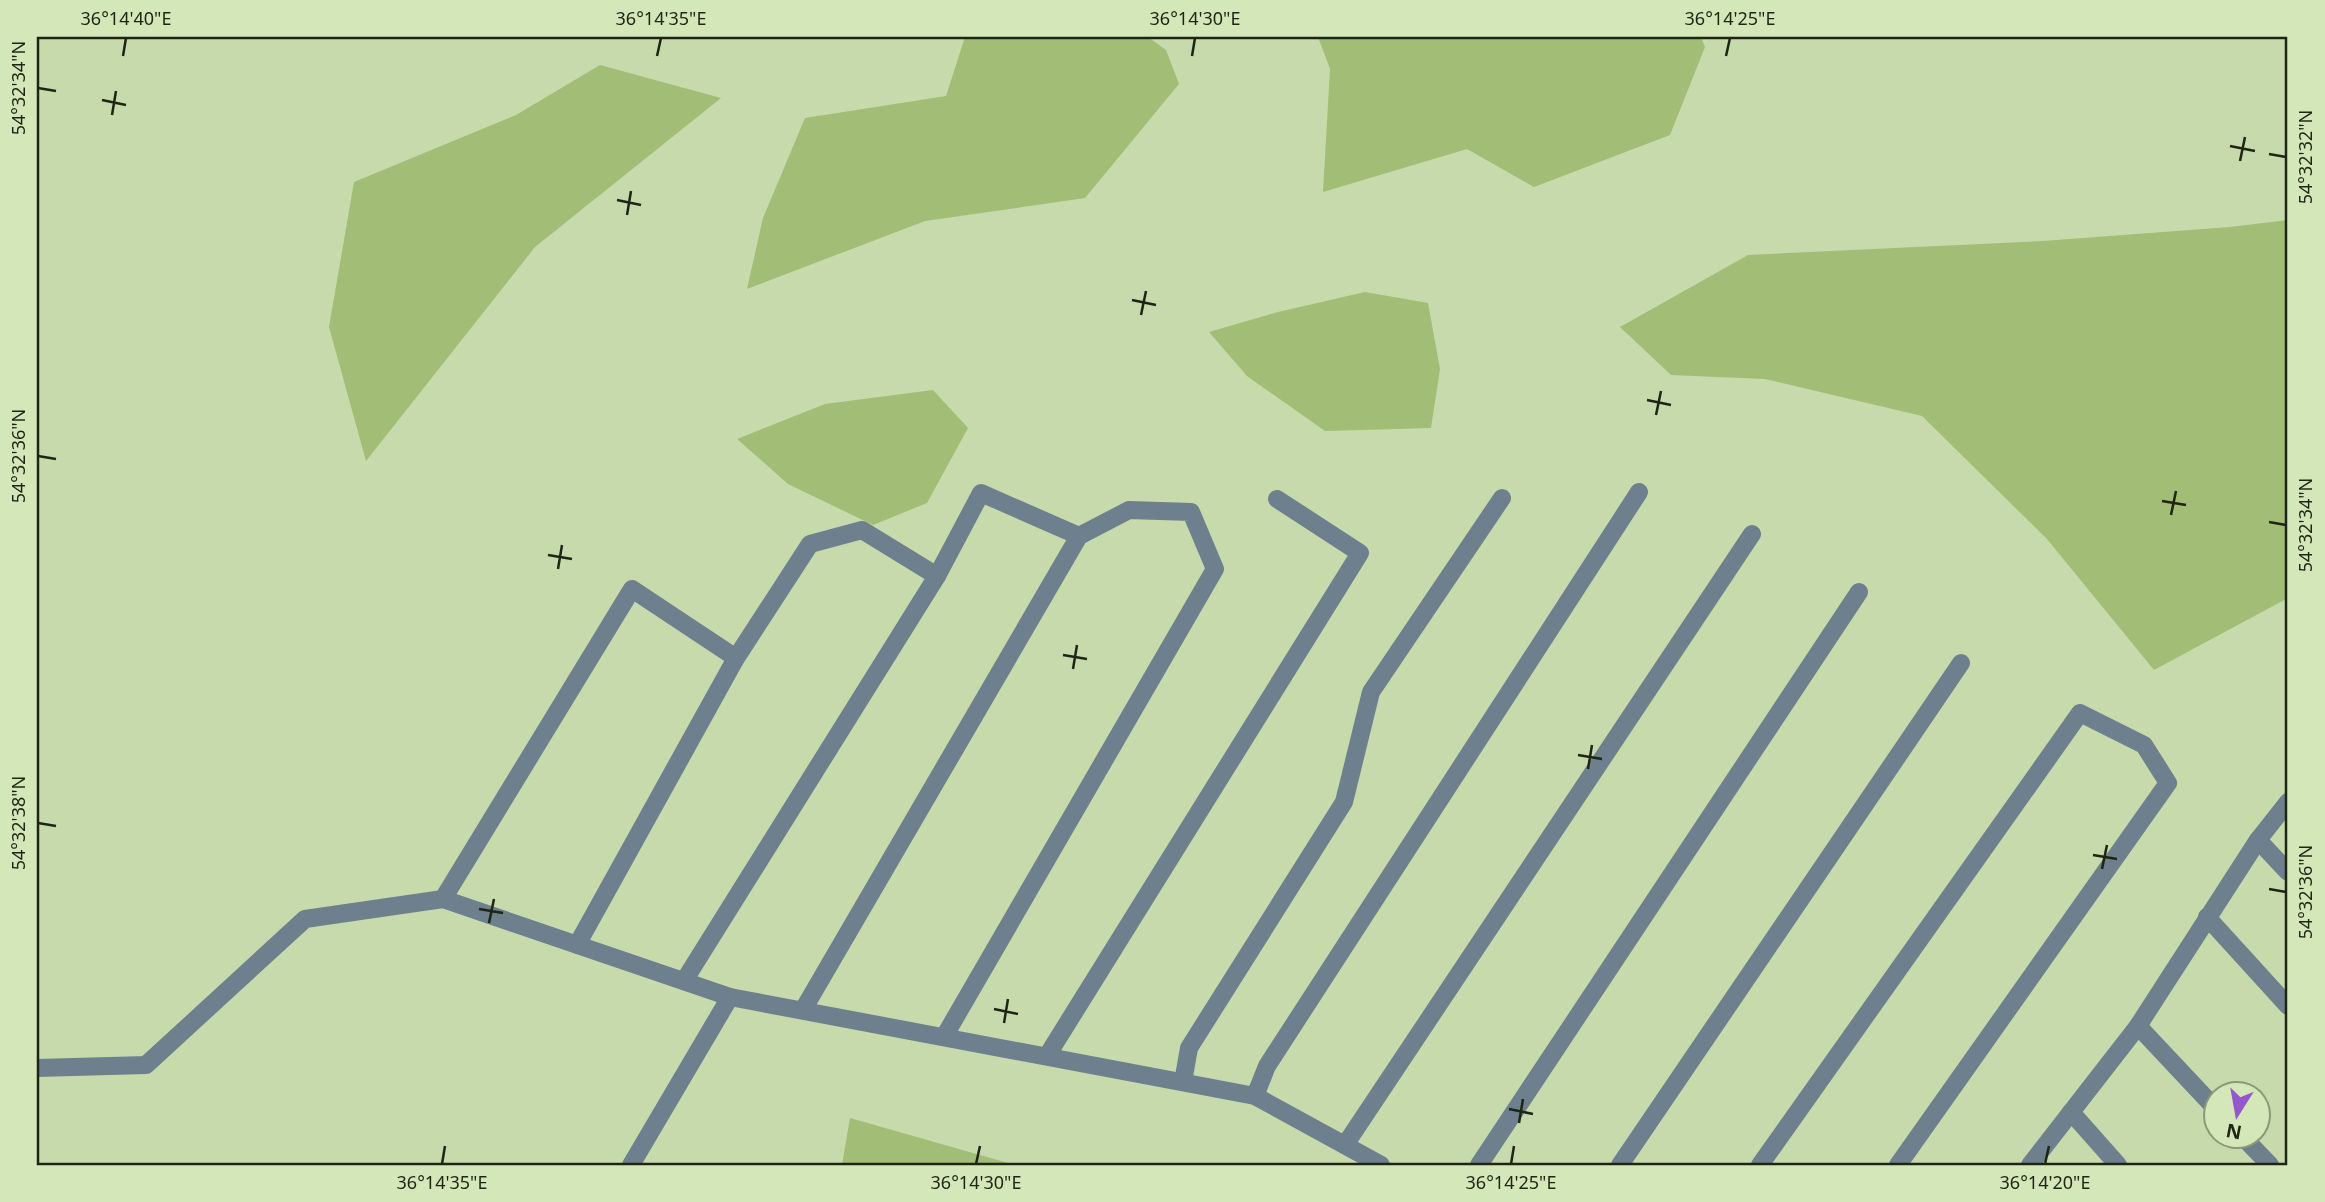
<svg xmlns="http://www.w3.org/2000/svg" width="2325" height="1202" font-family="'Noto Sans',sans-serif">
	<rect width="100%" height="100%" fill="#c7daac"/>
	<g fill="#a2bd75">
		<path d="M965,37h183l18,13 13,34 -94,114 -160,23 -178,68 16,-71 42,-100 141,-22z"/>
		<path d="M1318,37h383l4,10 -35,88 -136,52 -67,-38 -144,43 7,-123z"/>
		<path d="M600,65l121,33 -186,149 -169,214 -37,-134 25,-145 162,-67z"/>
		<path d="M2288,220v378l-134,72 -107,-131 -125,-123 -157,-37 -94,-4 -51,-48 128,-72 295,-14 187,-14z"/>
		<path d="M1365,292l63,11 12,66 -9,59 -106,3 -78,-55 -38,-44 69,-20z"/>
		<path d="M933,390l35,38 -41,75 -54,22 -85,-41 -51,-45 88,-35z"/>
		<path d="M850,1118l165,47h-173z"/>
	</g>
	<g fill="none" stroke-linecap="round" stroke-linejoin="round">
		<g stroke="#6e7f8d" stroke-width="18">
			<path d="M2258,840l30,-38"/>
			<path d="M443,899l287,98"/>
			<path d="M2207,917l81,89"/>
			<path d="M577,945l159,-287"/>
			<path d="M684,981l253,-405 44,-83 98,43 50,-26 62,2 24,57 -271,468"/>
			<path d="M803,1010l276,-474"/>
			<path d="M2138,1026l78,83"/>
			<path d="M1047,1056l313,-503 -83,-54"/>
			<path d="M37,1068l109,-3 159,-146 138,-20 189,-310 104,69 74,-114 52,-14 75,46"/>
			<path d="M1183,1082l6,-34 155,-246 27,-110 131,-194"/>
			<path d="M1255,1096l12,-30 372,-574"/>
			<path d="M2071,1112l47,53"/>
			<path d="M2242,1136l28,29"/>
			<path d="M1345,1145l407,-611"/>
			<path d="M631,1165l99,-168 525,99 126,69"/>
			<path d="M1479,1165l380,-573"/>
			<path d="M1620,1165l341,-502"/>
			<path d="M1760,1165l320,-452 64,32 24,38 -270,382"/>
			<path d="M2030,1165l108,-139 120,-186 30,32"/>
		</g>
	</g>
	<path fill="none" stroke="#1f2514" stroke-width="2.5" d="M123,56l3,-18M657,56l4,-18M1192,56l3,-18M1726,56l4,-18M38,88l18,3M102,100l24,5M112,115l4,-24M2230,146l25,5M2269,154l17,3M2240,161l5,-24M617,200l24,5M627,215l4,-24M1132,300l24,5M1141,315l5,-24M1647,400l24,5M1656,415l5,-24M38,456l18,3M2162,501l24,4M2171,515l5,-24M2269,522l17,3M548,555l24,4M558,569l4,-24M1063,655l24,4M1073,669l4,-24M1578,755l24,4M1588,769l4,-24M38,823l18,3M2093,855l24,4M2102,869l5,-24M2269,889l17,3M479,909l24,4M489,923l5,-24M994,1009l24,5M1004,1023l4,-24M1509,1109l24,5M1519,1123l4,-24M442,1164l3,-18M976,1164l4,-18M1511,1164l3,-18M2045,1164l4,-18"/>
	<rect width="2325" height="1202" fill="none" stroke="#d4e7b8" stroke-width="77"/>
	<g transform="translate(2237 1115) rotate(191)"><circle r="33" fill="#d4e7b8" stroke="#8c9976" stroke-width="2"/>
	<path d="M0-5L12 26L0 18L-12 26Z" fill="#9457cd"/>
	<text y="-10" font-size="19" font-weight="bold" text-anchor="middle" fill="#1f2514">N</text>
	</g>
	<rect x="38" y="38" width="2248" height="1126" fill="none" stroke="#1f2514" stroke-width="2.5"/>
	<g font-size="18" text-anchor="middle" fill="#1f2514">
		<text x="126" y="25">36°14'40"E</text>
		<text x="661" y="25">36°14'35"E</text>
		<text x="1195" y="25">36°14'30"E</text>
		<text x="1730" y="25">36°14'25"E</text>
		<text transform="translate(19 88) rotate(-90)" y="6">54°32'34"N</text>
		<text transform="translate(2306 157) rotate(-90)" y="6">54°32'32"N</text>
		<text transform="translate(19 456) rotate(-90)" y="6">54°32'36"N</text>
		<text transform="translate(2306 525) rotate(-90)" y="6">54°32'34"N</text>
		<text transform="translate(19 823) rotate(-90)" y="6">54°32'38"N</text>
		<text transform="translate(2306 892) rotate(-90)" y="6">54°32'36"N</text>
		<text x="442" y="1189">36°14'35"E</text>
		<text x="976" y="1189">36°14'30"E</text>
		<text x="1511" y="1189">36°14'25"E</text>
		<text x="2045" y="1189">36°14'20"E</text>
	</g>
</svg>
